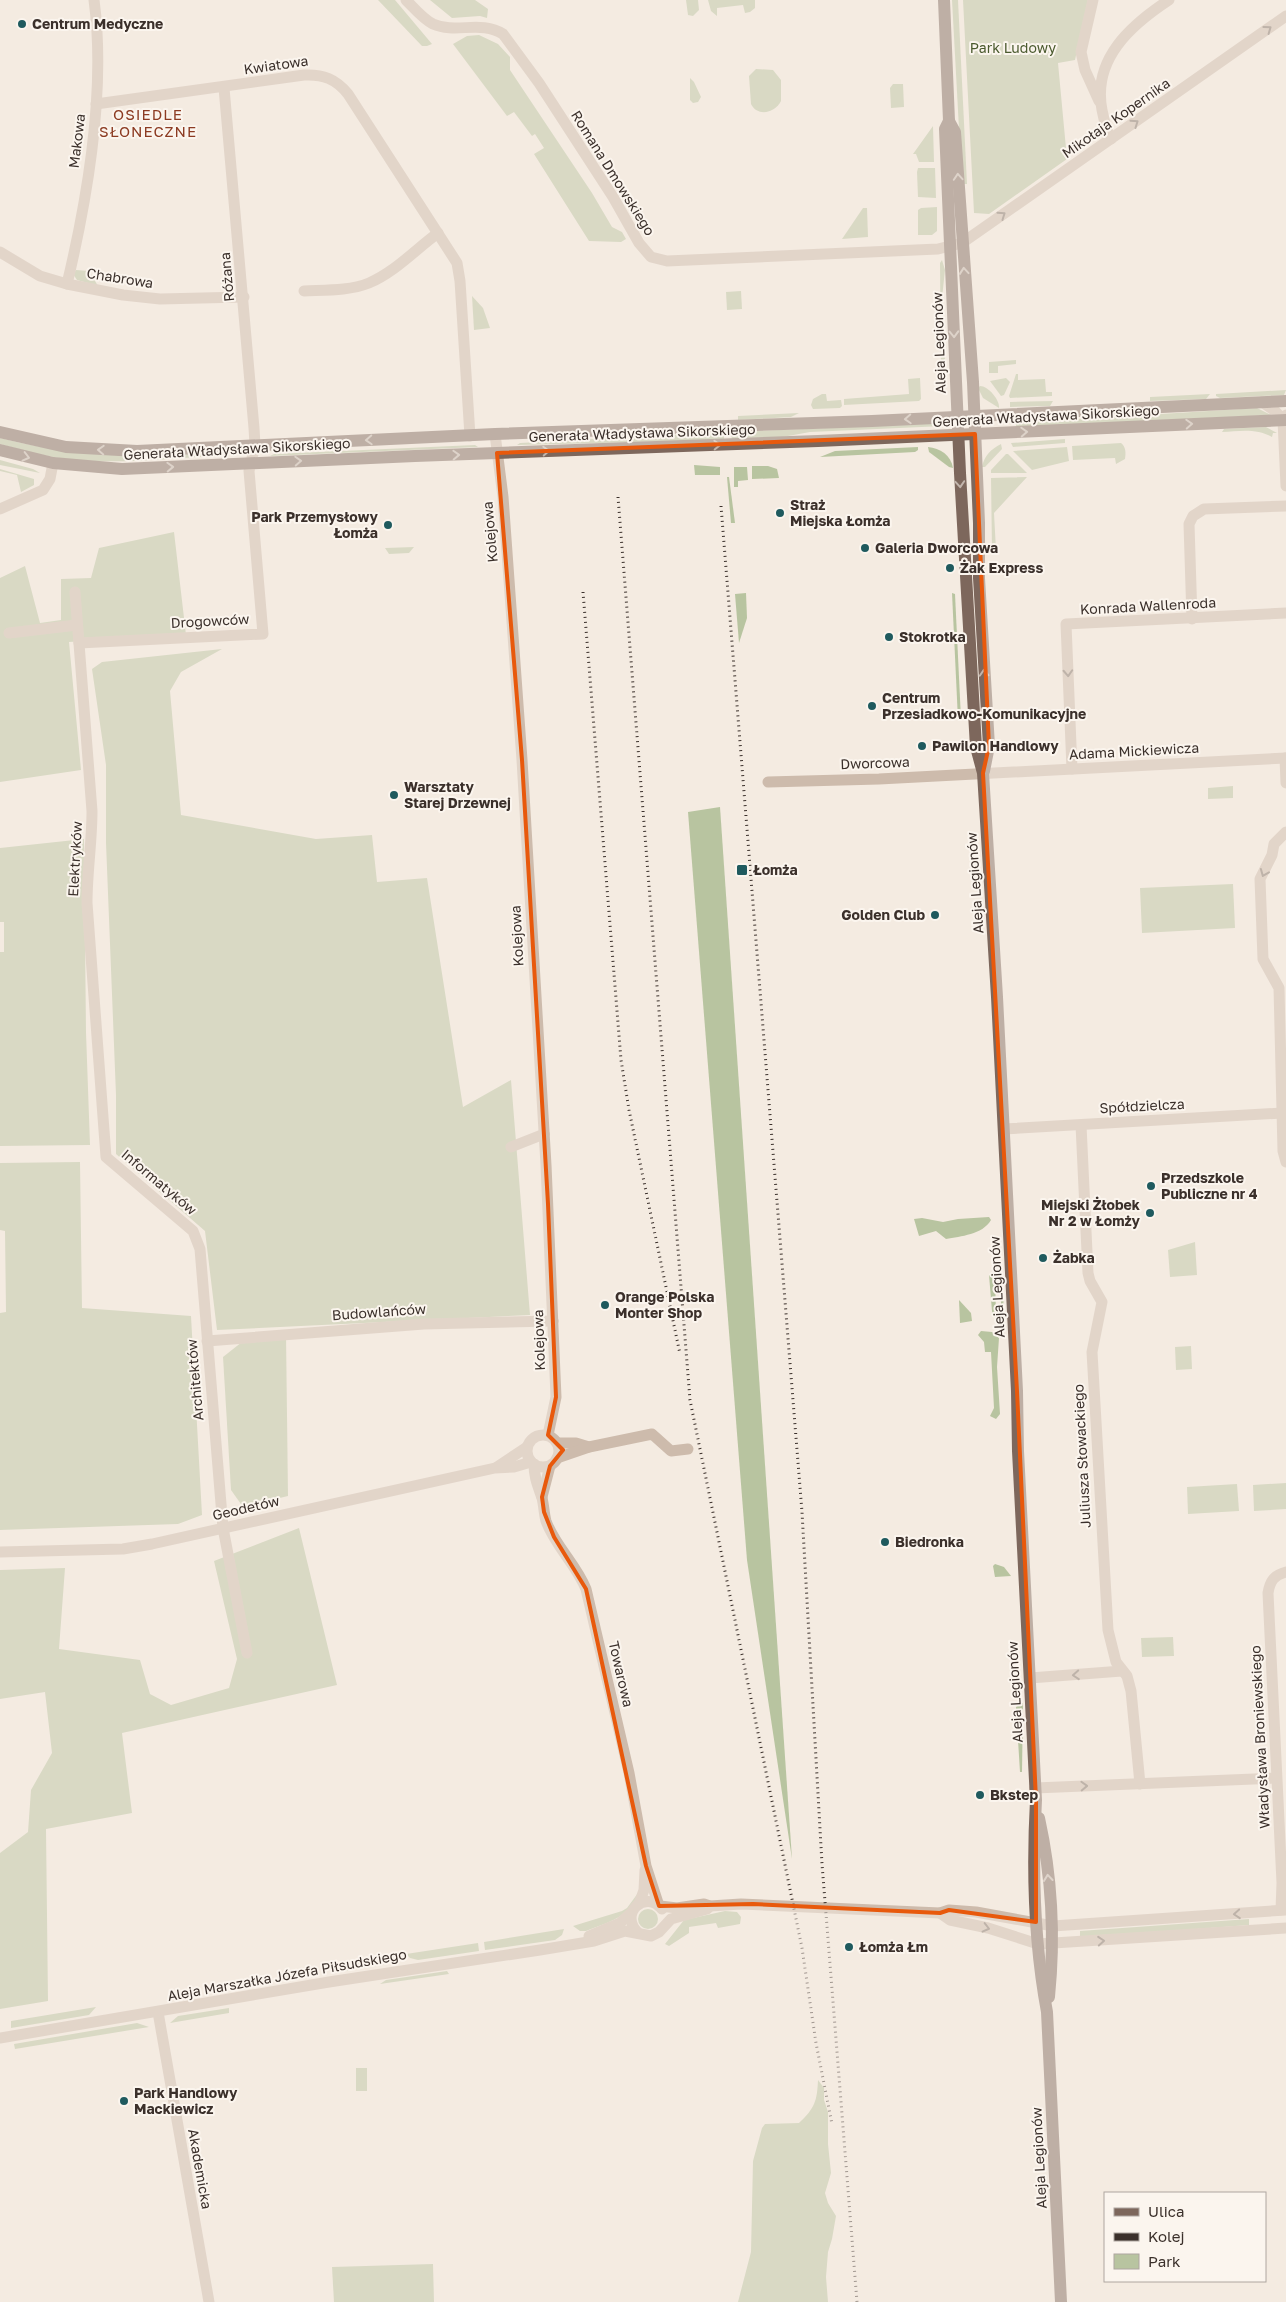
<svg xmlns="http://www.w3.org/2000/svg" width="1286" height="2302" font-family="'Golos Text',sans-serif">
	<rect width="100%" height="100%" fill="#f4ebe1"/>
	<g fill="#b8c4a0">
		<path d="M378,0h17l37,44 -5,2h-5z"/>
		<path d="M430,0h45l13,9 -1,9 -7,-2 -28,2z"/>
		<path d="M686,0h12l1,10 -6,6 -5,-1z"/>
		<path d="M708,0h47v8l-5,4 -5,1 -2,-8 -26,3v8l-6,-5z"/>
		<path d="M952,0h6l9,184h-5z"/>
		<path d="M963,0h125l-13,60 -17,3 9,96 -78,55 -15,-1z"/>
		<path d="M479,35l19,9 12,13v13l82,123 20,34 10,5 4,7 -5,3 -32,-1 -55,-87 10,-6 -9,-14 -3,2 -18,-24 -7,4 -54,-72 14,-8z"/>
		<path d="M756,69l17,1 8,10v21c-5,11 -23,17 -30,3l-2,-28z"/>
		<path d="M690,78l4,4 7,15 -3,5 -5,1 -3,-3z"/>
		<path d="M893,84h10l1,23 -13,1 -1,-20z"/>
		<path d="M933,126l1,36h-15l-3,-8h-3z"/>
		<path d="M918,168h17l1,30 -18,-1 -1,-25z"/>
		<path d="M937,207v24l-5,4h-14v-25l3,-2z"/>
		<path d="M863,208h4l1,29 -26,2z"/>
		<path d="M942,260l3,10 -3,28 4,81 -5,-2 -1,-114z"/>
		<path d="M76,270l13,1 9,15 -21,-6 -4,-6z"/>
		<path d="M741,291l1,18 -15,1 -1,-18z"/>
		<path d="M472,296l11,12 7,20 -16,2z"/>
		<path d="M1016,360v4l-18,2v7h-9v-11z"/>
		<path d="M1016,374h2v6l27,-1 1,13h6v4l-42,2 -1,-2z"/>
		<path d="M920,378l1,21 -2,2 -75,4v-6l65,-5 -1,-15z"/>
		<path d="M1006,378l4,4 -6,13 -3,1 -11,-15z"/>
		<path d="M980,386c8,0 20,14 19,22l-16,-10 -5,-10z"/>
		<path d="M1286,390l-2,5 -64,3 -4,-2v-2z"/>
		<path d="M822,394h4l1,7 14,-1 1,6 -2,2 -27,1 -2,-4 2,-6z"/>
		<path d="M1210,394l-4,5 -56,2v-4z"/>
		<path d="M1053,401l-3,5 -40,1v-5z"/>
		<path d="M1257,408l14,7 -255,12v-4z"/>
		<path d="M799,413l-8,4 -53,3v-4z"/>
		<path d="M945,423l-1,3 -134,6 -33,6 -45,2 -1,-8z"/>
		<path d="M1266,427l11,6h-4l-1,4c-16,-9 -32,-6 -50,-5l2,-3z"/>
		<path d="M724,432v8l-207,5 3,-2z"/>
		<path d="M0,438c77,20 142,19 221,15v3c-56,2 -117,11 -173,0 -16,-3 -32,-8 -48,-12z"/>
		<path d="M1065,439v4l-52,4 -2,-4z"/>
		<path d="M1121,443c5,4 5,10 4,16l-9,5 -1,-6 -42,2 -1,-14z"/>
		<path d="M1001,444l1,5 -17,18h-3c2,-11 9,-18 19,-23z"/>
		<path d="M475,445l3,2 -208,9 4,-2z"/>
		<path d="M918,447v3l-3,2 -95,5 15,-6z"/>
		<path d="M928,447c12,1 23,8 25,21l-4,-1 -20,-15z"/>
		<path d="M1067,447l2,14 -37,9 -19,-19z"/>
		<path d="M1006,454h2l19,19h-36v-3z"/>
		<path d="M0,460l33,9 7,4 -40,-8z"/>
		<path d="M694,465l26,2v8h-25z"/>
		<path d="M768,466l9,3 2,9 -27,1v-13z"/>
		<path d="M734,467h13l1,13 -10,1v6h-4z"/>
		<path d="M0,469l34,10v6l-13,7 -4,-17 -17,-4z"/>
		<path d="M727,477h2l6,46h-4z"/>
		<path d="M1027,477l-33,36 2,37 -4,1 -1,-73z"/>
		<path d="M174,532l12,103 -117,7 12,128 -81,12v-204l25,-12 15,57 21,-3v-41l30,-1 8,-30z"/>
		<path d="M414,547l-5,6 -20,1 -4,-6z"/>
		<path d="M746,593l1,25 -8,25 -4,-49z"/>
		<path d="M952,593l3,1 6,125 -3,1z"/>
		<path d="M222,649l-41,23 -11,19 11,124 135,24 56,-4 5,47 50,-4 36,229 48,-27 19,235 -313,15 -12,-99 -89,-77v-59l-10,-252v-78l-14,-96 10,-7z"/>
		<path d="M1233,786v12l-25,1v-11z"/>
		<path d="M720,807l72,1052 -45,-299 -59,-748z"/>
		<path d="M84,839l2,193 4,113 -90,1v-194h4v-30h-4v-74z"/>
		<path d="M1233,884l2,44 -93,5 -2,-45z"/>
		<path d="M80,1162l2,146 109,8 11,199 -24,9 -178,6v-217l6,-1 -1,-81 -5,-1v-67z"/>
		<path d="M989,1217l2,3c-9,15 -30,16 -45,19l-10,-8 -17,5 -5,-17 8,-1 21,4 15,-3z"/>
		<path d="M997,1242l3,3 4,67 -2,5z"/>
		<path d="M1195,1242l2,33 -27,2 -2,-27z"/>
		<path d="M989,1275h6l1,42 -3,-2 -1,-4z"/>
		<path d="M959,1300l12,13 1,8 -12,2z"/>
		<path d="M981,1331l11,1 7,6 -2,29 3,47 -4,5 -6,-3 4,-8 -3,-56h-6l-1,-10 -6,-7z"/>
		<path d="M286,1334l2,162 -45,11 -12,-17 -8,-133 24,-19z"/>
		<path d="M1191,1346l1,23 -16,1 -1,-23z"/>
		<path d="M1286,1483v26l-32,2 -1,-26z"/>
		<path d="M1237,1484l2,27 -51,3 -1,-27z"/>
		<path d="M299,1528l38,157 -215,48 10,80 -86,16 2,172 -48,8v-156l28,-21 3,-42 21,-37 -7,-61 -45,7v-129l65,-2 -6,81 81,11 10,34 21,11 58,-17 8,-29 -23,-98z"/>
		<path d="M995,1564l9,3 7,9 -16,1 -2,-11z"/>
		<path d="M1173,1637l1,19 -32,1 -1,-19z"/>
		<path d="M1020,1703h3l-1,69h-2l-4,-65z"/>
		<path d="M638,1893c-6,24 -32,30 -52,38h-6l-7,-5 49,-15 5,-3z"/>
		<circle cx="648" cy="1919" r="10"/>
		<path d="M725,1911l12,1 4,5 -1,7 -22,4 -2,-5 -27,4v6l-20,13 -4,-2 19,-24z"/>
		<path d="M1249,1919v6l-169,13v-7z"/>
		<path d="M564,1929l-2,6 -7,5 -70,10 -1,-8z"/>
		<path d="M478,1943l1,8 -61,9 -8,-2 -4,-4z"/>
		<path d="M395,1956l-10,8 -44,8 -8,-5z"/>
		<path d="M447,1971l2,3 -69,10 6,-4z"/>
		<path d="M96,2007l-7,8 -78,13v-7z"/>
		<path d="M229,2008v5l-59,10 8,-7z"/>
		<path d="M137,2023l12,4 -134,22 -1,-5z"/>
		<rect x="356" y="2068" width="11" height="23"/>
		<path d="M818,2080l6,8v12l4,12v32l3,29 -6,20 3,10 8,13 -4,23 -4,13 -2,25 2,25h-90l13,-50 2,-91 9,-33 3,-4 34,-1c16,-15 18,-22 19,-43z"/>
		<path d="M433,2264l1,38h-100l-2,-35z"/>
	</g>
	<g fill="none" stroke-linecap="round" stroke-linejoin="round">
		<g stroke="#cdbbac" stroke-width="11">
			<path d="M406,0c8,8 17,19 27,24 23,10 48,-4 70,10l36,49 74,114 26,46 12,14 16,4 271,-12 24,-6 324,-227"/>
			<path d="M1093,0l-12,52 4,18 14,31"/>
			<path d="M96,104l208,-29c19,-1 32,4 44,19l109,169 3,18 10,155"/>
			<path d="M1111,139c-5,-9 -7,-19 -9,-29 -10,-51 29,-85 67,-110"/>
			<path d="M0,252l40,24 27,8 56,11 37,4 84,-2"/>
			<path d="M67,284c21,-88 39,-194 27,-284"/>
			<path d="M304,291c22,-1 45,0 65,-8 26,-11 47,-34 69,-50"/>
			<path d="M1262,402l13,9 8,9"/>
			<path d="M1286,415l-3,5 3,66"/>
			<path d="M495,434l8,63 19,263 24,405 10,232 -8,38"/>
			<path d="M0,509l43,-19 7,-11 3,-16"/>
			<path d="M75,592l17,219c0,31 -5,61 -5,92l19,254 87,74 7,18 23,279 24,125"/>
			<path d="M1192,619l-3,-95 4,-8 11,-7 82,-3"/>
			<path d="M9,633l68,-8"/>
			<path d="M79,643l184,-9 -14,-163 6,-26 -1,-17 -30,-340"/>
			<path d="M1285,758l1,25"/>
			<path d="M1072,769l-6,-145 220,-11"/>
			<path d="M768,782l111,-3 407,-21"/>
			<path d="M1286,832l-12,12 -2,11 -12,24 3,80 16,29 4,163 3,11"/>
			<path d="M1081,1125l7,148 2,8 12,21 -10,50 16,278 8,32 11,14 4,15 9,93"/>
			<path d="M1004,1129l278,-16"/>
			<path d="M511,1147l33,-13"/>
			<path d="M207,1341l217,-17 129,-3"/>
			<circle cx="543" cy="1451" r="16"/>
			<path d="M557,1443h19l13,4"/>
			<path d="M557,1458l32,-11 63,-13 19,17 17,-2"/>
			<path d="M534,1464c0,14 4,22 8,34 2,8 2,16 4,23 9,25 30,43 40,68l43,184 17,93 13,40"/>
			<path d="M497,1467l30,-20"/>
			<path d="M542,1497l8,-31"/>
			<path d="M0,1552l123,-3 29,-5 343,-76 19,-1 17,-5"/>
			<path d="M1030,1678l92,-7"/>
			<path d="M1035,1788l241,-10"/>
			<path d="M639,1904l5,-14 1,-20"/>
			<path d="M660,1906l17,2 27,-4 6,2 31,-2 199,9 9,-3 27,2 77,14 233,-16"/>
			<path d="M1281,1910l1,-27 -14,-290c2,-12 6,-18 18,-21"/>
			<path d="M940,1913l10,7 38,8 50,16 248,-16"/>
			<path d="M638,1933c-20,-20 8,-44 24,-24"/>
			<path d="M589,1936l31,-13 11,-10"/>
			<path d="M158,2012l51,290"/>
			<path d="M0,2038l329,-56 211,-32 54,-9 31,-10 26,5 8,-4 12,-13 36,-10 3,-3"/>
		</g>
		<g stroke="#7d675c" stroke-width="12">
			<path d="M944,0l5,121 6,11 18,250 6,141v55l10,168 -5,25"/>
			<path d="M949,121l-4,8 15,344 16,274 7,26 14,224 20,394 1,60 18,349c-4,71 -2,142 11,212l14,290"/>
			<path d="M0,432l66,15 71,4 358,-17 377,-13 414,-20"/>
			<path d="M0,450l53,13 69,6 293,-13 403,-15 468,-21"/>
			<path d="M1039,1818c13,59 16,119 10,179"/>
		</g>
		<g stroke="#3b302b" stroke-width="3" stroke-dasharray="1 4" stroke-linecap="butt">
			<path d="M618,497l72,903 112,548 14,95 16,81"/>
			<path d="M721,506l81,1006 20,352 35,438"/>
			<path d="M583,592l38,468 8,50 51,244"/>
		</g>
	</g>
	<defs><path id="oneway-chevron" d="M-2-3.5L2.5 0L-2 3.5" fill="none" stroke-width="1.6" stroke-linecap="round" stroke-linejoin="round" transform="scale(1.25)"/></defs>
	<g stroke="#7d6f65">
		<use href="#oneway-chevron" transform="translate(1268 29) rotate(-36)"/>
		<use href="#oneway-chevron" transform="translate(1135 123) rotate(-35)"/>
		<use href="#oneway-chevron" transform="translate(1002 215) rotate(-35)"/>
		<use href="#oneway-chevron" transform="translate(1068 673) rotate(87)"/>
		<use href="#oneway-chevron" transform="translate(1264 873) rotate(112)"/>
		<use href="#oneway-chevron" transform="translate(1076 1675) rotate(176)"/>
		<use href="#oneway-chevron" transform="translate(1084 1786) rotate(-2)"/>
		<use href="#oneway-chevron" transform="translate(1237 1914) rotate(176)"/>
		<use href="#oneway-chevron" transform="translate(986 1928) rotate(14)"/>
		<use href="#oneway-chevron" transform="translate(1101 1941) rotate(-4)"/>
	</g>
	<g stroke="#c2b5ac">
		<use href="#oneway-chevron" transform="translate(958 177) rotate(-94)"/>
		<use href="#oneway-chevron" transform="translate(964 271) rotate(-95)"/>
		<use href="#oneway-chevron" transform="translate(954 334) rotate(88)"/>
		<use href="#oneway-chevron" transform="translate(908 419) rotate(177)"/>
		<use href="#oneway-chevron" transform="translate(1189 424) rotate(-3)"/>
		<use href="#oneway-chevron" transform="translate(1024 432) rotate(-3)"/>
		<use href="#oneway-chevron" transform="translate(369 440) rotate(177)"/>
		<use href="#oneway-chevron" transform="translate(717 445) rotate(-2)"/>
		<use href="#oneway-chevron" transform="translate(101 450) rotate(-177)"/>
		<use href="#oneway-chevron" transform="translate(546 451) rotate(-3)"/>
		<use href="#oneway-chevron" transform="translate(456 455) rotate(-2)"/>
		<use href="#oneway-chevron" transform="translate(26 457) rotate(14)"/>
		<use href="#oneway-chevron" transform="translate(298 461) rotate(-3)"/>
		<use href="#oneway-chevron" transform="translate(170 467) rotate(-2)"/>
		<use href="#oneway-chevron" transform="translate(960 484) rotate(86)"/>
		<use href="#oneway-chevron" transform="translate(984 673) rotate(-93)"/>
		<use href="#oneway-chevron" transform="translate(1048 1878) rotate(-96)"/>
	</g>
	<path d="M0 0H1286V2302H0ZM975,434l14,312 -6,27 34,618 19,409v122l-87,-12 -9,3 -187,-9 -94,2 -13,-40 -60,-277 -32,-52 -10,-25 -2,-15 8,-31 13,-16 -15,-15 8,-38 -8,-193 -26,-444 -25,-307z" fill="#f4ebe1" fill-opacity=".55" fill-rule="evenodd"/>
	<path fill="none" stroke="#e8590c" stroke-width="4" stroke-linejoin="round" d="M975,434l14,312 -6,27 34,618 19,409v122l-87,-12 -9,3 -187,-9 -94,2 -13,-40 -60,-277 -32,-52 -10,-25 -2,-15 8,-31 13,-16 -15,-15 8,-38 -8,-193 -26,-444 -25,-307z"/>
	<g fill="#1f5a5e" stroke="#fbf5ee" stroke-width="2">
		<circle cx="22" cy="24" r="5"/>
		<circle cx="780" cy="513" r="5"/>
		<circle cx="388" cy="525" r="5"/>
		<circle cx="865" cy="548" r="5"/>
		<circle cx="950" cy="568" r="5"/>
		<circle cx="889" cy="637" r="5"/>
		<circle cx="872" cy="706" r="5"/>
		<circle cx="922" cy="746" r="5"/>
		<circle cx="394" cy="795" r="5"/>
		<rect x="736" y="864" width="12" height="12" rx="2.5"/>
		<circle cx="935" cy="915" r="5"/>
		<circle cx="1151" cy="1186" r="5"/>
		<circle cx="1150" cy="1213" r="5"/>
		<circle cx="1043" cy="1258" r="5"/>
		<circle cx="605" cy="1305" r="5"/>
		<circle cx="885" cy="1542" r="5"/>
		<circle cx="980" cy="1795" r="5"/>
		<circle cx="849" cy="1947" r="5"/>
		<circle cx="124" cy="2101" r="5"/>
	</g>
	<g text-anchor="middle" stroke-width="4" stroke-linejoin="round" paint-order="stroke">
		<g font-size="14" font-weight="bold" fill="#3b302b" stroke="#fbf5ee" text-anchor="start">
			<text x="32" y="29">Centrum Medyczne</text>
			<text x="790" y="510">Straż<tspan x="790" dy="16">Miejska Łomża</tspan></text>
			<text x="378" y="522" text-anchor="end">Park Przemysłowy<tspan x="378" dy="16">Łomża</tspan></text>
			<text x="875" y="553">Galeria Dworcowa</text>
			<text x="960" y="573">Żak Express</text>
			<text x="899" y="642">Stokrotka</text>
			<text x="882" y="703">Centrum<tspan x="882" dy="16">Przesiadkowo-Komunikacyjne</tspan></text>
			<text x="932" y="751">Pawilon Handlowy</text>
			<text x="404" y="792">Warsztaty<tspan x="404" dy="16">Starej Drzewnej</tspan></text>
			<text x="753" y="875">Łomża</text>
			<text x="925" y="920" text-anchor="end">Golden Club</text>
			<text x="1161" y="1183">Przedszkole<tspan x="1161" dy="16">Publiczne nr 4</tspan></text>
			<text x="1140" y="1210" text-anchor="end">Miejski Żłobek<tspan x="1140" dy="16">Nr 2 w Łomży</tspan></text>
			<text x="1053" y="1263">Żabka</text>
			<text x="615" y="1302">Orange Polska<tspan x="615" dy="16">Monter Shop</tspan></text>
			<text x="895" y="1547">Biedronka</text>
			<text x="990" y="1800">Bkstep</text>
			<text x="859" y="1952">Łomża Łm</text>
			<text x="134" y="2098">Park Handlowy<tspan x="134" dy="16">Mackiewicz</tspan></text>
		</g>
		<g font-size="14" fill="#4a5a2e" stroke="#fbf5ee">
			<text x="1013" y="53">Park Ludowy</text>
		</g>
		<g font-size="14" fill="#3b302b" stroke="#fbf5ee">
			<text transform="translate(276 65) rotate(-8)" y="5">Kwiatowa</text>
			<text transform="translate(1116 118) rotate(-35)" y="5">Mikołaja Kopernika</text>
			<text transform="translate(77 141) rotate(-83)" y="5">Makowa</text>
			<text transform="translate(613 173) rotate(58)" y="5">Romana Dmowskiego</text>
			<text transform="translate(227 277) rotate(-95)" y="5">Różana</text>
			<text transform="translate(120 278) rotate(9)" y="5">Chabrowa</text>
			<text transform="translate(939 343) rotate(-92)" y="5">Aleja Legionów</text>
			<text transform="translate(1046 416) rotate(-3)" y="5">Generała Władysława Sikorskiego</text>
			<text transform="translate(642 433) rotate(-2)" y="5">Generała Władysława Sikorskiego</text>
			<text transform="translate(237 449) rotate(-3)" y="5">Generała Władysława Sikorskiego</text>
			<text transform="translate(490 532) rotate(-95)" y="5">Kolejowa</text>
			<text transform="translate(1148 606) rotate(-3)" y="5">Konrada Wallenroda</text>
			<text transform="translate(210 621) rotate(-3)" y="5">Drogowców</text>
			<text transform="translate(1134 751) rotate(-3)" y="5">Adama Mickiewicza</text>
			<text transform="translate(875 763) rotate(-2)" y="5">Dworcowa</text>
			<text transform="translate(75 859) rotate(-87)" y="5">Elektryków</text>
			<text transform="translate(975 883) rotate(-94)" y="5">Aleja Legionów</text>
			<text transform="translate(517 936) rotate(-93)" y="5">Kolejowa</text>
			<text transform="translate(1142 1106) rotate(-3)" y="5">Spółdzielcza</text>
			<text transform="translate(159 1182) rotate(40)" y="5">Informatyków</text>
			<text transform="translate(997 1287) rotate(-93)" y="5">Aleja Legionów</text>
			<text transform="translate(379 1312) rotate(-4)" y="5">Budowlańców</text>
			<text transform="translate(539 1340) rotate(-92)" y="5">Kolejowa</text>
			<text transform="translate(195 1380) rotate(-95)" y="5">Architektów</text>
			<text transform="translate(1082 1456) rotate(-93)" y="5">Juliusza Słowackiego</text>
			<text transform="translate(246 1508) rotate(-13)" y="5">Geodetów</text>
			<text transform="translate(621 1674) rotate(77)" y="5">Towarowa</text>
			<text transform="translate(1015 1692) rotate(-93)" y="5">Aleja Legionów</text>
			<text transform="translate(1260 1737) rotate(-93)" y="5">Władysława Broniewskiego</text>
			<text transform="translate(287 1975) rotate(-10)" y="5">Aleja Marszałka Józefa Piłsudskiego</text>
			<text transform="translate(1039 2158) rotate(-93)" y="5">Aleja Legionów</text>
			<text transform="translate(200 2169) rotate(80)" y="5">Akademicka</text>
		</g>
		<g font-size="15" letter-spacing="1" fill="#8c3b22" stroke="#fbf5ee">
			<text x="148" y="120">OSIEDLE<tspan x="148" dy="17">SŁONECZNE</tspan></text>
		</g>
	</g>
	<rect x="1104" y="2192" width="162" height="90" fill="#fbf5ee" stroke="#aea6a0"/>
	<rect x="1114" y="2208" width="25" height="8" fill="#7d675c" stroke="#aea6a0"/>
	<text x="1148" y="2217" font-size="15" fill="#3b302b">Ulica</text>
	<rect x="1114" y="2233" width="25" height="8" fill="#3b302b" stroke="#aea6a0"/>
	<text x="1148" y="2242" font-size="15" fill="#3b302b">Kolej</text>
	<rect x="1114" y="2254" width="25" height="15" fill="#b8c4a0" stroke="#aea6a0"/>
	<text x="1148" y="2267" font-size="15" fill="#3b302b">Park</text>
</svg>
